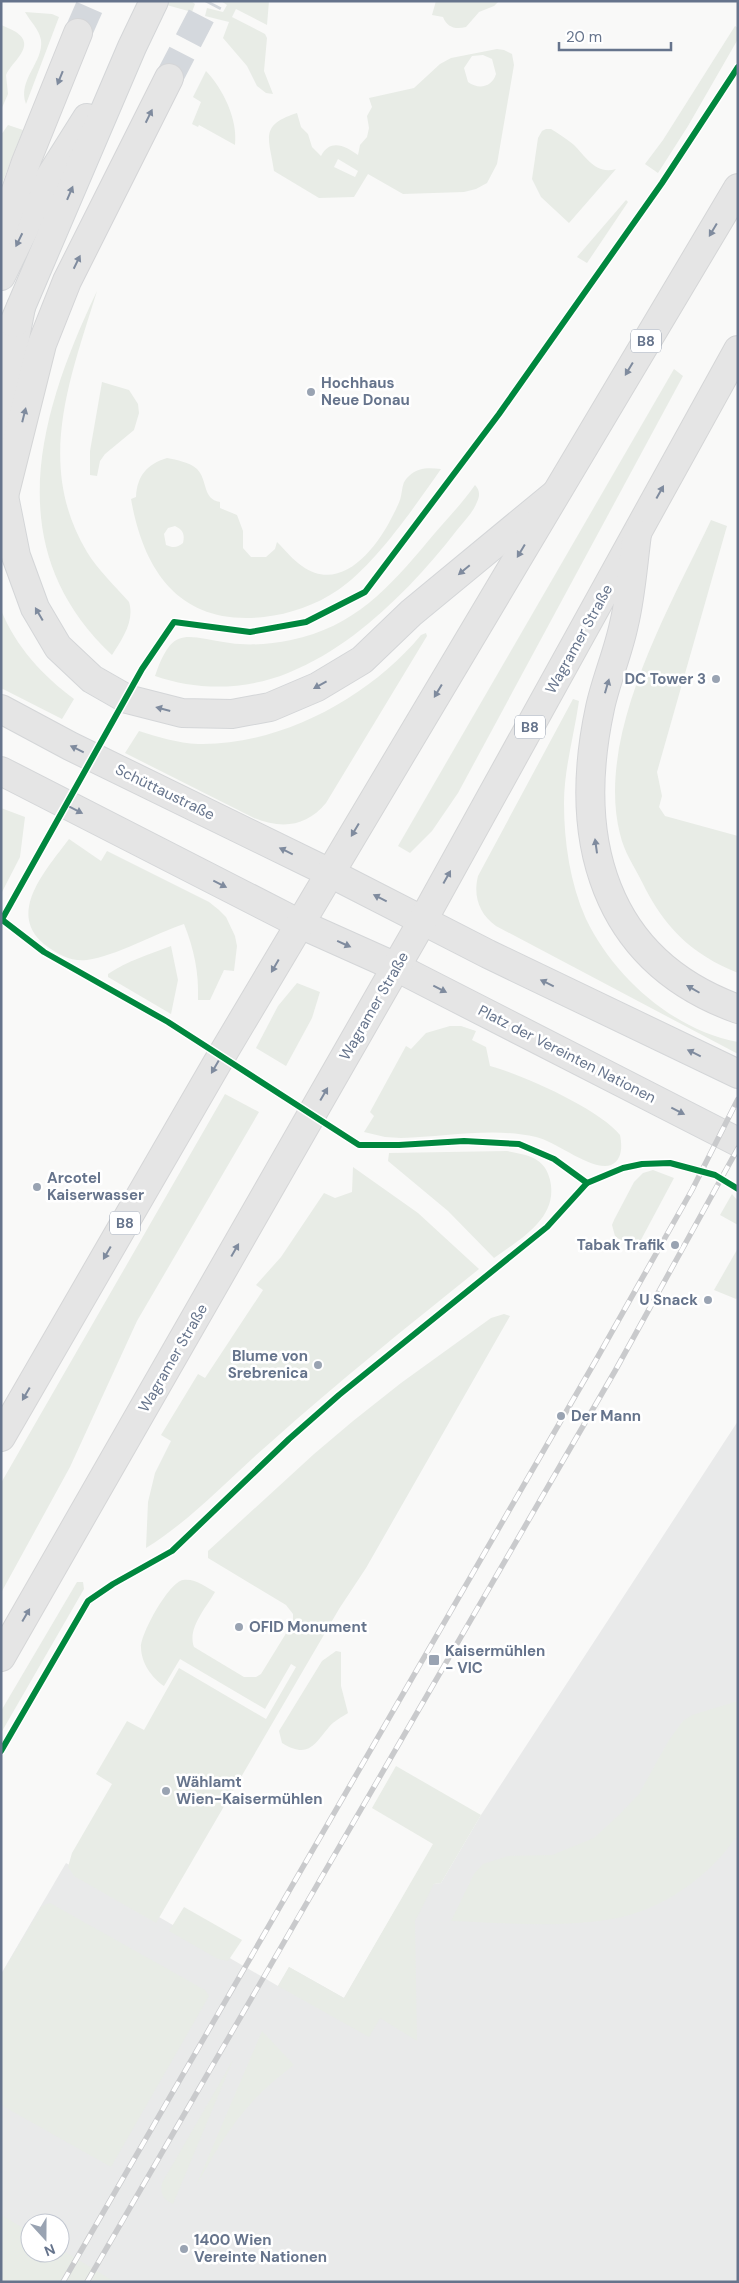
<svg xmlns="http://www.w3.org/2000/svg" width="739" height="2283" font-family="'DM Sans',sans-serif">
	<rect width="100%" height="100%" fill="#f9f9f8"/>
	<path fill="#e9eaea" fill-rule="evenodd" d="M738,1421v861h-737v-308l65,-111 212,123 11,-19 55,31 53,-91 37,-23 7,-1 40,-68zM30,2223h30v30h-30z"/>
	<g fill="#e8ece6" fill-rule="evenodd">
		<path d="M152,1h39l4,3 -3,8z"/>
		<path d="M221,1h48l-2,24 -31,-16 -4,8 33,17 2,4 -3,33 9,23 -7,-1 -9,-7 -10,-20 -24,-28 6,-16 -24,-6 2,-8 16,4 4,-7z"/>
		<path d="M436,1h63l-5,5 -15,6 -13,15c-11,3 -19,0 -23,-10l-11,-2z"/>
		<path d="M25,12l27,2 7,3 -33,87c-9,-24 18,-42 15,-64 -2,-11 -11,-19 -16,-28z"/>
		<path d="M1,25c5,2 10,4 15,7 21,14 -4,29 -10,43l2,19 -7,16z"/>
		<path d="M735,26l3,2v11l-50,87 -30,47 -13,-9 18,-24z"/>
		<path d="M497,49l7,1 8,4 2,11 -17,99 -10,19 -11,6 -12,3 -61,2 -35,-20 -14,23 -35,1 -45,-27c-5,-33 -15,-46 23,-58l4,14 7,7 4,13 9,9c9,-18 25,-10 37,-1l2,-10 7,-8 2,-9 -2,-12 5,-9 -3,-9 45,-10 26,-24 11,-6zM483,55l9,4 4,15c-4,13 -17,16 -28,8l-4,-14 8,-12zM338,159l20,12 -3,6 -21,-10z"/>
		<path d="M206,71c17,18 32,48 29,74l-36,-20 -1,2 -6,-3 9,-22 -8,-5z"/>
		<path d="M8,125l15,5 -22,56v-51z"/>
		<path d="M546,129h5c8,5 16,10 23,16 12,12 22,30 42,24l-47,54 -28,-26 -9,-18 6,-41 4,-7z"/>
		<path d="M626,200l2,2 -41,61 -10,-6z"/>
		<path d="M97,291c-27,88 -62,174 -10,261 11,18 28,34 42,50 6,19 -7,37 -17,53 -112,-105 -75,-238 -15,-364z"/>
		<path d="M674,369l9,7 -225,417 -26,38 -22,22 -12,-7z"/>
		<path d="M102,382l27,8 9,14 1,9 -5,17 -29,24 -5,7 -3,15 -7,-1v-24z"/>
		<path d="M167,458c10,2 22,4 30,11 11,11 5,30 23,33v6l17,7 6,16v17l8,9h15l9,-8 2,-7c8,8 16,18 25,24 39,28 74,-17 90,-49 3,-6 8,-15 9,-21 2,-9 1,-14 8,-20 10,-9 20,-8 32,-7 -26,37 -66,96 -103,121 -22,15 -48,24 -74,27 -83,9 -120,-44 -133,-118l5,-2c1,-21 11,-33 31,-39zM175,526c8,4 10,8 8,17 -6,5 -10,5 -17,2l-2,-11 4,-6z"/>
		<path d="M475,485c5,5 5,11 2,17 -4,11 -13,19 -20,28 -29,38 -65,76 -103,105 -20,15 -42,28 -66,38 -42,17 -90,18 -133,3 18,-52 30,-39 75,-33 20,3 41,1 61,-3 63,-13 98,-52 138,-100 15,-18 32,-35 46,-55z"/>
		<path d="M711,520l16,6 -70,246 5,24 -3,11 6,9 73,20v137c-47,-19 -74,-46 -96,-91 -8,-16 -18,-30 -22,-48 -25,-99 50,-227 91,-314z"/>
		<path d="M1,610c15,37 42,66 73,89l-12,20 -61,-31z"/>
		<path d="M426,633l1,3 -101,167c-20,24 -44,26 -72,15l-129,-65 14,-22c19,6 39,12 59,13 82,2 172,-47 223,-109z"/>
		<path d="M573,699l6,2c-5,35 -15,68 -15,102 0,39 6,80 22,116 28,58 87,111 152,123v12l-242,-128c-17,-12 -23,-30 -18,-50z"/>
		<path d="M1,808l24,9 -5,40 -19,37z"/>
		<path d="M69,839l32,22 6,-10 102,51 10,8 7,7 9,19 2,10 -3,25 -10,-1 -14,30h-12c1,-28 -4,-51 -14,-76 -30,10 -68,32 -97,36 -15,2 -28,-5 -39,-13 -45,-32 -1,-78 21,-108z"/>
		<path d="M171,946l7,34 -7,34 -63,-37v-3c19,-13 42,-20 63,-28z"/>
		<path d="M297,983l23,9 -8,26 -26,48 -30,-18 22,-42z"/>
		<path d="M450,1026h11l15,5 -4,9 14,7 4,19c33,9 109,43 130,69 2,10 3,25 -9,30 -18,7 -56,-24 -75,-28 -43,-10 -91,0 -135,1l-16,-1 -21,-5 10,-16 -4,-4 36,-66 5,3 15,-16z"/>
		<path d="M225,1094l34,18 -122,209 -67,146 -69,126v-110z"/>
		<path d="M507,1151c20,4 38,6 43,29 9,38 -30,59 -56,78l-46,-47 -60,-50 1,-8z"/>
		<path d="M353,1167l65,46 61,56c-71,57 -141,113 -208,173 -41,35 -78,77 -125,106l2,-46 7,-29 16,-32 -10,-6 37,-61 7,4 58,-88 -7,-5 25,-28 43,-64 11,5 17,-6z"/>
		<path d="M653,1170l21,8 -39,73 -20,-15 -3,-11 2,-5 20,-38 9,-9z"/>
		<path d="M732,1194l6,7v24l-18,-10z"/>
		<path d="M738,1248v49l-2,2 -22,-9z"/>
		<path d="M504,1314l6,2 -144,252 -27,41 -183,314 -82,-47 -6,-9 4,-14 40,-69 -16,-10 31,-53 17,9 35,-62 87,51 30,-52 -5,-3 -26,45 -85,-50 -16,27c-12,-8 -23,-23 -23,-39 0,-14 28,-65 42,-67 12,-2 23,7 32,12 -9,16 -28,36 -21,55l50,30h12l5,-3 32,-52v-8l-7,-9 -78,-47v-7l106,-97 39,-33 48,-38 90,-65z"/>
		<path d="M77,1582h6l1,7 -83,144v-22z"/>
		<path d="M336,1651l5,1v34l7,27c-6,4 -14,8 -19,14 -15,18 -21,32 -47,16l-3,-12 43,-70z"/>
		<path d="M738,1701v133c-27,42 -77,77 -126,85 -51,9 -109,4 -161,2l23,-47 9,-10 25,-8 44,-1 42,-17 25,-23 20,-21 30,-54 14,-19 9,-6z"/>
		<path d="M396,1766l85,49 -40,68 -7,1 -19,37 2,120 -37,-23 -11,19 -91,-51 11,-19 55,31 89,-154 -61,-36z"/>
		<path d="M50,1903l155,87 4,6 -98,171 -110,-62v-130l41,-69z"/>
		<path d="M184,1907l58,33 -14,21 -10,-2 -49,-28z"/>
		<path d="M262,2031l32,34c-50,37 -68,68 -98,121z"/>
		<path d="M233,2060l-60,144c-10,-5 -13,-10 -11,-21z"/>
		<path d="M1,2215l29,17v21h30v-4l55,33h-114z"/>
	</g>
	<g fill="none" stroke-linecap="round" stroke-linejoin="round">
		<g stroke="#d4d8dd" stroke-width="28" stroke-dasharray="28 14" stroke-linecap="butt">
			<path d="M78,33l14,-32"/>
			<path d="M169,78l40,-77"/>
		</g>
		<defs>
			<g id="secondary">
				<path d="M1,276l47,-96 39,-62"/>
				<path d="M21,307l-18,92 1,97 12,60 19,52 23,39 34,32 35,20 55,14 50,1 38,-7 47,-20 45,-27 49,-47 143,-118"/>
				<path d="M14,323l118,-276 22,-46"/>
				<path d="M1,709l69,37 260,127 158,81 250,120"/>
				<path d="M1,771l299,153 96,43 342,175"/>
			</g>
			<g id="primary">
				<path d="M1,1437l215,-372 522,-877"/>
				<path d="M1,1657l422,-737 315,-570"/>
			</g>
			<g id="motorway">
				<path d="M1,233l25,-71 52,-129"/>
				<path d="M4,496l38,-152 25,-63 102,-203"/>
				<path d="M637,534c-4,30 -6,61 -13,90 -6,29 -18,56 -24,84 -28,130 2,252 138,301"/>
			</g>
		</defs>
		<use href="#secondary" stroke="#d4d6d8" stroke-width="30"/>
		<use href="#primary" stroke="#d5d6d7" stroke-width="30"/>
		<use href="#motorway" stroke="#d4d5d7" stroke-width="30"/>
		<use href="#secondary" stroke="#e5e5e5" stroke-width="28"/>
		<use href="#primary" stroke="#e5e5e5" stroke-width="28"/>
		<use href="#motorway" stroke="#e5e5e5" stroke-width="28"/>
		<defs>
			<g id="rail">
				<path d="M63,2282l533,-922 96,-170 46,-91"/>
				<path d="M87,2282l528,-911 123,-223"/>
			</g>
		</defs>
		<use href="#rail" stroke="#c9cacc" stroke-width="5.5"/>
		<use href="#rail" stroke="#fff" stroke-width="4" stroke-dasharray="11" stroke-linecap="butt"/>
		<defs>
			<g id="cycleway">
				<path d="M1,919l43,33 124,70 191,123h40l65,-4 55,3 35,15 33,24"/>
				<path d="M1,921l141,-252 32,-47 76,10 56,-10 59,-30 134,-178 163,-231 76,-116"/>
				<path d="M1,1751l87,-150 25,-17 59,-33 117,-112 50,-44 208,-168 40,-44 36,-15 19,-4 28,-1 45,12 23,14"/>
			</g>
		</defs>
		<use href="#cycleway" stroke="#fff" stroke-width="9"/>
		<use href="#cycleway" stroke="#00873e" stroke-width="6"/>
	</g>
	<defs><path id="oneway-solid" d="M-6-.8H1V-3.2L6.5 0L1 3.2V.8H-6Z" transform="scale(1.25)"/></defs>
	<g fill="#7f8b9e">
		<use href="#oneway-solid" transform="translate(60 78) rotate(112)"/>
		<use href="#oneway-solid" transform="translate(149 116) rotate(-64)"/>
		<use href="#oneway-solid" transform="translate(70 193) rotate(-67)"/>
		<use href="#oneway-solid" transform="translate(713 230) rotate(121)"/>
		<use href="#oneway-solid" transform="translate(19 240) rotate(116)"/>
		<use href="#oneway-solid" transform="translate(77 262) rotate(-64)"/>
		<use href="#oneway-solid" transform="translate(629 369) rotate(121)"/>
		<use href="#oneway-solid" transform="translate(24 415) rotate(-76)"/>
		<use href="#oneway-solid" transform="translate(660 492) rotate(-61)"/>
		<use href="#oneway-solid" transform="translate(521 551) rotate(121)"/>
		<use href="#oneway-solid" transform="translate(464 570) rotate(140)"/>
		<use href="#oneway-solid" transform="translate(39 614) rotate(-120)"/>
		<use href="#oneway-solid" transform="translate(320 685) rotate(151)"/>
		<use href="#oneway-solid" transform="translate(607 686) rotate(-74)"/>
		<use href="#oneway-solid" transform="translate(438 691) rotate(121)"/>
		<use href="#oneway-solid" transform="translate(163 709) rotate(-165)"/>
		<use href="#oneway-solid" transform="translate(77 749) rotate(-154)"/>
		<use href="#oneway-solid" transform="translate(76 810) rotate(27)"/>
		<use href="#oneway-solid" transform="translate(355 830) rotate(121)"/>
		<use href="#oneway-solid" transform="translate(596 846) rotate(-98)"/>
		<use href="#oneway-solid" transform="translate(286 851) rotate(-154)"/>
		<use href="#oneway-solid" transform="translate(447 877) rotate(-61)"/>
		<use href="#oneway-solid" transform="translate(220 884) rotate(27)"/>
		<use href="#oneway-solid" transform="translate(380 898) rotate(-153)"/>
		<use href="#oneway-solid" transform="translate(344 944) rotate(24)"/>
		<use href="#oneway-solid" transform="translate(275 966) rotate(120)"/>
		<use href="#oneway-solid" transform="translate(547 983) rotate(-154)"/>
		<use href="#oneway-solid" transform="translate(440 989) rotate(27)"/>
		<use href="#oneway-solid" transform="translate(693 989) rotate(-150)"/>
		<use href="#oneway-solid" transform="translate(694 1053) rotate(-154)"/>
		<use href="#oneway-solid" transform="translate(215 1067) rotate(120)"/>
		<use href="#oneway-solid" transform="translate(324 1094) rotate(-60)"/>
		<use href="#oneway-solid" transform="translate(678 1111) rotate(27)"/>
		<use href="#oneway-solid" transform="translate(235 1250) rotate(-60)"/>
		<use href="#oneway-solid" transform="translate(107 1253) rotate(120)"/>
		<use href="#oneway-solid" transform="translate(26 1394) rotate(120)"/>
		<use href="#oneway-solid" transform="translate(26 1615) rotate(-60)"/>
	</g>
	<g fill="#99a3b2" stroke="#fff" stroke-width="2">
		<circle cx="311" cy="392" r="5"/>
		<circle cx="716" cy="679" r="5"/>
		<circle cx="37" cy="1187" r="5"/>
		<circle cx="675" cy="1245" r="5"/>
		<circle cx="708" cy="1300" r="5"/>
		<circle cx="318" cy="1365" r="5"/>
		<circle cx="561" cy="1416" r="5"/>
		<circle cx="239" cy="1627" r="5"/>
		<rect x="428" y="1654" width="12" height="12" rx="2.5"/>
		<circle cx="166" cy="1791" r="5"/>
		<circle cx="184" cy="2249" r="5"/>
	</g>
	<g text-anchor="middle" stroke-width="5" stroke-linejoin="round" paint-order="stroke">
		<g fill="#fff" stroke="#949eae" stroke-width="1">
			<rect x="631" y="329.5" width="30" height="23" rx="4"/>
			<rect x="515" y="715.5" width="30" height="23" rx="4"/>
			<rect x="110" y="1211.5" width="30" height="23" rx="4"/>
		</g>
		<g font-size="14" font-weight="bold" fill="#66748c">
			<text x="646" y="346">B8</text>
			<text x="530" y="732">B8</text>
			<text x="125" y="1228">B8</text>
		</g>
		<g font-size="15" font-weight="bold" fill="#66748c" stroke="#fff" text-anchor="start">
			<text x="321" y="388">Hochhaus<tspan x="321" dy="17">Neue Donau</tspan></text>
			<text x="706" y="684" text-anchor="end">DC Tower 3</text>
			<text x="47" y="1183">Arcotel<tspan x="47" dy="17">Kaiserwasser</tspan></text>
			<text x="665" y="1250" text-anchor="end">Tabak Trafik</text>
			<text x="698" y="1305" text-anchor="end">U Snack</text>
			<text x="308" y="1361" text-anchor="end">Blume von<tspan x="308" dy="17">Srebrenica</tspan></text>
			<text x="571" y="1421">Der Mann</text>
			<text x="249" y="1632">OFID Monument</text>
			<text x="445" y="1656">Kaisermühlen<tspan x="445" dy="17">- VIC</tspan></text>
			<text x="176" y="1787">Wählamt<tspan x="176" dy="17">Wien-Kaisermühlen</tspan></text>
			<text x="194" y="2245">1400 Wien<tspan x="194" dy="17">Vereinte Nationen</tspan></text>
		</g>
		<g font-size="15" fill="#66748c" stroke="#fff">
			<text transform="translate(579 639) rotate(-61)" y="5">Wagramer Straße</text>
			<text transform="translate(165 792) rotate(26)" y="5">Schüttaustraße</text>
			<text transform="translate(374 1006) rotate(-60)" y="5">Wagramer Straße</text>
			<text transform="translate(567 1054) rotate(27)" y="5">Platz der Vereinten Nationen</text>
			<text transform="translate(173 1358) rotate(-60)" y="5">Wagramer Straße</text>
		</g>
	</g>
	<rect width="739" height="2283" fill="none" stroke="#66748c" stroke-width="5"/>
	<g transform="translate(45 2238) rotate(159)"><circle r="24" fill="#ffffff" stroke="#c2c7d1"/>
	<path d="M0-4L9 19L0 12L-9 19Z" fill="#99a3b2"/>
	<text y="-8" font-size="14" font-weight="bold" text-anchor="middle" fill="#66748c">N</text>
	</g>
	<path d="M559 42v8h112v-8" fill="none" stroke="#66748c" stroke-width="2.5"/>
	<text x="566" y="42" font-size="15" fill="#66748c" stroke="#ffffff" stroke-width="4" paint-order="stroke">20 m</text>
</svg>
